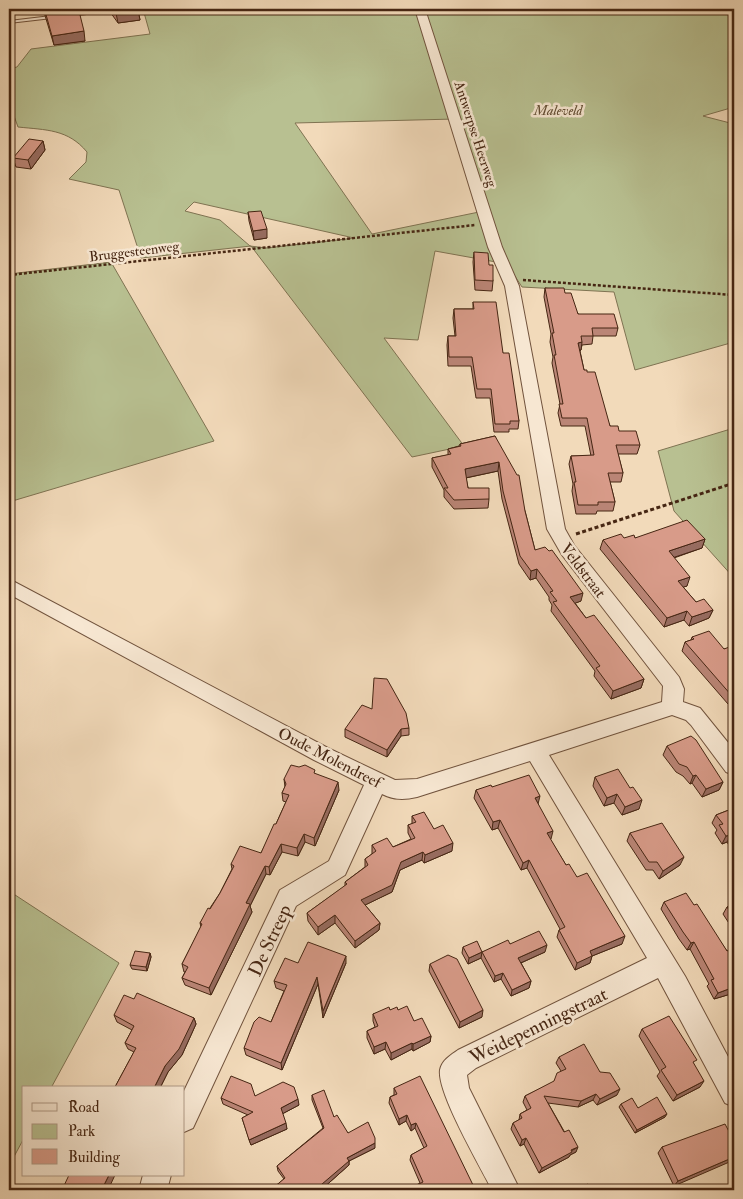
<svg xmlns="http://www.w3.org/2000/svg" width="743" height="1199" font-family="'IM FELL Double Pica',serif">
	<rect width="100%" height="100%" fill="#f2daba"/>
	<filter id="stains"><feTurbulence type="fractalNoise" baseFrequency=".004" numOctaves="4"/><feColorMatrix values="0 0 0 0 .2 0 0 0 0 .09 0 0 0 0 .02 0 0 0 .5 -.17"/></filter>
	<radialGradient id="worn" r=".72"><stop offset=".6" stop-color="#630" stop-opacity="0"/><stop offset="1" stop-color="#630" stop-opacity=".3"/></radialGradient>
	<g fill="#b8c091" stroke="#7f7352" fill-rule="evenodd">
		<path d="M143,9h591v98l-31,9 31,8v218l-99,28 -21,-78 -92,-5 -17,-26 -9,1 -61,-11 -17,89 -34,-2 80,108 -52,11 -161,-211 -110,12 -22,-68 -50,-11 17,-17 1,-10c-19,-23 -41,-22 -69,-25l-9,-25v-33l8,-2 14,-18 119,-15zM455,119l24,93 -107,22 -77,-111zM194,202l160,36h1l-89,10 -16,-2 -30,-26 -35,-9z"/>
		<path d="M111,262l103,179 -205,61v-228z"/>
		<path d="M734,428v150l-60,-67 -16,-60z"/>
		<path d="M9,891l110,72 -68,125h-27v50l-15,28z"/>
	</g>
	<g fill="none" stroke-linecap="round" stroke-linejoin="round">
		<defs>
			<path id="lane" d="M102,10h2v2l-95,11v-2z"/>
			<g id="street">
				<path d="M415,9h10l77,238 17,39 46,243 9,16 105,132 5,12 -1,13 17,6 34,42v25l-8,-3 -35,-47 -5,-5 -14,-5 -123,40 136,221 49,92v39l-9,-4 -67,-125 -182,90 -9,7 2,13 51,102h-28c-12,-24 -55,-97 -52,-120 2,-10 11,-15 18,-20l189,-92 -117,-197 -113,36c-13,3 -23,3 -35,-3l-37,81 -49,31 -103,222 -9,4v-41l96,-201 49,-29 35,-76 -50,-25 -305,-166v-15l319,169 67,32 22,-1 245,-77 1,-16 -101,-131 -15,-26 -42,-243 -17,-39z"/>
				<path d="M143,1175h28l-4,15h-28z"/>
			</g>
		</defs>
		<use href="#lane" stroke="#71533d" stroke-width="2"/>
		<use href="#street" stroke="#71533d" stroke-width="2"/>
		<g stroke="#462613" stroke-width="2.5" stroke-dasharray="3 2" stroke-linecap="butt">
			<path d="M9,275l466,-50"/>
			<path d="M523,280l211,15"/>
		</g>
		<path stroke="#462613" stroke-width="3" stroke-dasharray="4 2.5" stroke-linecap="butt" d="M576,534l158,-51"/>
		<use href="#lane" fill="#f7e7d2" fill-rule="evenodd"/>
		<use href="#street" fill="#f7e7d2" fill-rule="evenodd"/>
	</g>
	<g fill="#ba8576" stroke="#462613">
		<path d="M43,9h15v1l11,2 16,29 -31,4z"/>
		<path d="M108,9h30l2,11 -22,3z"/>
		<path d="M43,141l2,9 -14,19 -15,-2 -3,-9z"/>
		<path d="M248,212l19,26 -13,2 -5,-19z"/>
		<path d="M474,252l15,13 4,16 -1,10 -17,-1 -2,-28z"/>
		<path d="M545,288l20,5 13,21 40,14 -2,8h-23l-1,8 -10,1 -1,5 -1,1 4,19 3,2 23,54 30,19 -3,9h-19l5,19 -2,9h-11l5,20 -2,9h-16l-1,3h-20l-4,-23 1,-7 -4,-20 2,-8h20l-6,-30h-24l-3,-13 2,-9 -8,-41 1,-6 -3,-15 1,-8 -7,-37z"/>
		<path d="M473,302l30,51 16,68 -1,8h-9v3h-15l-4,-34h-14l-5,-32h-23l-1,-21 1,-9h7l-2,-18 1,-9h19z"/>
		<path d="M495,436l30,75 10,39 46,51 -6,2 11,15 58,61 -3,9 -30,11 -17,-23 1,-5 -44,-60 1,-6 -3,-5v-3l-13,-19 -6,2 -11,-16 -17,-65 -4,-28 -32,7 2,10 21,11 -1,9 -34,1 -10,-12v-7l-12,-23v-9l16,-3v-6l11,-3 1,-2z"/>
		<path d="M635,538l70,1 -3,9 -28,10 13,28 -4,1 13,15 17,8 -4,8 -20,8 -5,-6 -20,7 -64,-78 3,-9z"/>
		<path d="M692,637l32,12 10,-1v54l-6,2 -46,-53 3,-9 6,-2z"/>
		<path d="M409,728v7l-8,1 -14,21 -42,-20v-8z"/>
		<path d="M667,746l56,36 -4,8 -17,7 -10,-14 -2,1 -7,-8 -7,-4 -13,-17z"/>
		<path d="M315,774l24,16 -24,56 -10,-4 -7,14 -16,-4 -12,23 -4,-1 -16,32 2,6 -41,83 -26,-10 -3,-7 3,-6h-1l-2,-8 19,-37 -1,-4 20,-30 12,-24 -1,-5 30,-11 15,-29 10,-22 -3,-1 -1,-8 3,-6 -1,-8z"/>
		<path d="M595,777l35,11 9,21 -17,6 -8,-12 -10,3 -11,-20z"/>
		<path d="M492,787l46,17 12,35 16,26 11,12 45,67 -30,12 -2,7 -15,7 -18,-33 2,-7 1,-1 -33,-61 -6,2 -23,-42 -6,2 -18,-32 2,-8z"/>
		<path d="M734,808v46l-7,-12 -5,2 -7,-11 2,-3 -5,-7 4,-8z"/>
		<path d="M412,816l22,13 18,22 -28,12 -2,-3 -22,10 -8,22 -27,13 15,18 -1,7 -24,18 -20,-25 -17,12 -10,-14 -1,-8 38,-27v-4l20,-15v-8l7,-5v-9l21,2 18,-8 -3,-6v-8l4,-1z"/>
		<path d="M630,833l50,32 -21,14 -6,-9h-7l-19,-29z"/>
		<path d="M664,902l30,3 33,46 7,-3v45l-20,6 -7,-13 2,-2 -19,-35 -3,1 -8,-11 -18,-30z"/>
		<path d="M734,904v27l-11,-17 4,-7z"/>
		<path d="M510,944l35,8 -24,11 10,18 -2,7 -18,8 -10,-17 -7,3 -13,-24 -13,6 -6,-11 1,-6 19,5z"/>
		<path d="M150,953l1,4 -4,14 -15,-2 -2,-4z"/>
		<path d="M298,963h48l-23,55 -5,-34 -36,86 -36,-15 -2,-7 27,-26 13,-31 -8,-3 -2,-7z"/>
		<path d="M430,964l52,53 -23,11 -30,-57z"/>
		<path d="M134,999l60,19 2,6 -14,31 -14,17 -8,16h-44l-1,-1 19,-35 -6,-3 -3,-6 7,-13 -15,-8 -3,-7z"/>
		<path d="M390,1010h8l16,11 17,15 -1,6 -17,9 -1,-2 -21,11 -6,-11 -11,5 -7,-16v-7l8,-4 -2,-6v-7z"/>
		<path d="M734,1014v17l-5,-10z"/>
		<path d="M642,1029l52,35 6,23 -27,14 -16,-25 3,-4 -21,-36z"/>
		<path d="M559,1057l41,15 17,23 -20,10 -4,-5 -15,7 -30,-4 28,49 -6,3 -1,2 -30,16 -15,-29 -4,2 -9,-17 2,-6 6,-3 1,-6 7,-4 -4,-8 2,-6 29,-14 7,-11 -5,-8z"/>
		<path d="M394,1088l77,102h-61l1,-2 9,-5 -10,-23 1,-5 13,-7 -9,-20 -4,3 -5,-10 -7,4 -10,-22 1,-6 4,-2z"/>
		<path d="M312,1095l22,22 14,16 27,15 -26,13v4l-28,25h-47l-1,-2 11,-9 -6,-8 -1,-5 46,-38 -11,-28z"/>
		<path d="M255,1096l44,9 -17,9 5,15 -36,16 -9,-27 6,-3 -25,-11 -2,-6z"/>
		<path d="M621,1104l17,4 27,9 -30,16 -16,-26z"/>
		<path d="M734,1141l-60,45 -16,-33 4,-6z"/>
	</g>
	<g fill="#976c60" stroke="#462613">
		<path d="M44,9h14l1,4 -14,2z"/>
		<path d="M138,10l2,10 -22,3 -2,-10z"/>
		<path d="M84,31l1,10 -31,4 -2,-9z"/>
		<path d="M43,141l2,9 -14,19 -3,-9z"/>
		<path d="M267,229v9l-13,2 -1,-9z"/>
		<path d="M582,342l-1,8 -5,1 2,-8z"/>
		<path d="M499,462l-1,9 -33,7v-9z"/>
		<path d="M705,539l-3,9 -36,12 3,-9z"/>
		<path d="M537,569l-1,9 -6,2 1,-9z"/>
		<path d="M690,577l-3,9 -12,4 3,-9z"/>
		<path d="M583,593l-2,8 -13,5 2,-9z"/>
		<path d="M713,610l-4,8 -20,8 3,-9z"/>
		<path d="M687,611l-3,9 -20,7 3,-9z"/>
		<path d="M644,679l-3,9 -30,11 2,-8z"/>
		<path d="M734,695v7l-6,2 4,-8z"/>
		<path d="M401,729v7l-14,21v-7z"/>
		<path d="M696,775l-4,8 -2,1 3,-8z"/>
		<path d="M338,782l1,8 -24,56 -1,-8z"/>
		<path d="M723,782l-4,8 -17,7 4,-8z"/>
		<path d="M617,794l-3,9 -10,3 3,-8z"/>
		<path d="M540,796l-2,8 -3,-6z"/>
		<path d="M642,800l-3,9 -17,6 3,-8z"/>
		<path d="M500,820l-2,8 -6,2 1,-8z"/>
		<path d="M553,831l-2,8 -6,2 2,-8z"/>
		<path d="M304,834l1,8 -7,14 -1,-8z"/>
		<path d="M731,835l-4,7 -5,2 4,-8z"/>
		<path d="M453,843l-1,8 -28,12 1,-8z"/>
		<path d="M281,844l1,8 -12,23 -1,-8z"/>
		<path d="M423,852l-1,8 -22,10 -8,22 -31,15v-7l40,-38z"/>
		<path d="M684,857l-4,8 -21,14 4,-8z"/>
		<path d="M529,860l-2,8 -6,2 2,-7z"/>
		<path d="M265,866l1,8 -16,32 2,6 -41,83 -2,-7 37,-85z"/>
		<path d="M335,915v8l-17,12v-8z"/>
		<path d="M380,923l-1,7 -24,18v-7z"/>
		<path d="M625,936l-3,8 -30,12 -2,7 -15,7 2,-7 13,-12z"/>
		<path d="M694,942l-4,7 -3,1 4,-7z"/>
		<path d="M547,945l-2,7 -29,13 2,-7z"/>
		<path d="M482,952l-1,6 -13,6 1,-6z"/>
		<path d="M150,953l1,4 -4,14 -1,-4z"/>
		<path d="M346,956v7l-23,55v-7z"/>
		<path d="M503,973l-2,6 -7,3 1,-6z"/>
		<path d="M317,977l1,7 -36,86 -1,-7z"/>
		<path d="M531,981l-2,7 -18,8 1,-6z"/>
		<path d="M734,987v6l-20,6 4,-6z"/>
		<path d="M483,1010l-1,7 -23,11 1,-6z"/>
		<path d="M194,1018l2,6 -14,31 -14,17 -8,16h-6l11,-22z"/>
		<path d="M431,1036l-1,6 -17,9v-7z"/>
		<path d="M386,1042l-1,7 -11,5v-7z"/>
		<path d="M412,1043v6l-21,11v-7z"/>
		<path d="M704,1081l-4,6 -27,14 4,-6z"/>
		<path d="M620,1089l-3,6 -20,10 3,-6z"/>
		<path d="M596,1094l-3,6 -15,7 3,-6z"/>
		<path d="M298,1099l1,6 -17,9 -1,-6z"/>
		<path d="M667,1114l-2,3 -30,16 2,-3z"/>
		<path d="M407,1115l-1,6 -7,4v-6z"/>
		<path d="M286,1123l1,6 -36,16 -2,-5z"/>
		<path d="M416,1123l-1,5 -4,3v-6z"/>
		<path d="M526,1138l-2,6 -4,2 2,-6z"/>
		<path d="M375,1143v5l-26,13v4l-28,25h-6l32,-32z"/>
		<path d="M578,1147l-2,5 -6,3 -1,2 -30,16 3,-5z"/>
		<path d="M734,1157v3l-60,26 4,-5z"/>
		<path d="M109,1175h6l-7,15 -5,-3z"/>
		<path d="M473,1185l-2,5h-8z"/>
	</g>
	<g fill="#d89b89" stroke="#462613">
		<path d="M65,9h3l1,3 10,-1 5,20 -32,5 -7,-25z"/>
		<path d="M113,9h25v1l-22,3z"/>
		<path d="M29,139l14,2 -15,19 -15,-2z"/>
		<path d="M261,211l6,18 -14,2 -5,-19z"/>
		<path d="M474,252l14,1 1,12h4v16l-18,-1z"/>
		<path d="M545,288h19l1,5h6l7,21h36l4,14h-26l1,8h-12l1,6 -4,1 6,27h3v2h8l15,54h8l1,5h17l4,14h-24l7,28h-15l7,29h-17v3h-20l-4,-23h2l-5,-26 23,-1 -7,-37h-25l-3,-14h4l-9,-49h2l-4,-22h2z"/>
		<path d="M473,302h23l7,51h6l10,68h-9v3h-15l-4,-35h-14l-5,-32h-23l-1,-21h8l-2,-27h20z"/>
		<path d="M495,436l22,39h2l6,36 10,39 10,-3 4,4 3,-1 31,43 -13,4 16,21 8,-3 50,64 -31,12 -17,-23 4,-2 -47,-64 4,-1 -7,-9 3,-1 -16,-22 -6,2 -11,-15 -17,-65 -4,-29 -34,7 3,19h21v11l-35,1 -10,-12h4l-16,-30 19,-4 -3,-5 13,-3 -1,-2z"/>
		<path d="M687,520l18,19 -36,12 21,26 -12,4 18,21 8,-3 9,11 -21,7 -5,-6 -20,7 -64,-78 18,-6 3,4 10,-3 1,3z"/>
		<path d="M709,631l15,18 8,-3 2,2v47l-2,1 -47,-54 9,-3 -2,-2z"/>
		<path d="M374,678l13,1 19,34 3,15 -8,1 -14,21 -42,-21 17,-24 10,4z"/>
		<path d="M691,736l5,4 27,42 -17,7 -10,-14 -3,1 -6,-9 -8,-3 -12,-18z"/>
		<path d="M291,765l8,2 6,-2 10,5 -1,3 24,9 -24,56 -10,-4 -7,14 -16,-4 -12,23 -4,-1 -19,37 4,1 -41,84 -27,-10 6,-11 -6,-3 20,-40 -2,-1 8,-15 2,1 10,-16 14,-27 -3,-2 9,-18 21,7 13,-29h2l13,-29 -7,-2 4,-9 -2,-5z"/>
		<path d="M618,769l12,19 3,-1 9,13 -17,7 -8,-13 -10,4 -12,-21z"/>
		<path d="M529,775l11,21 -5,2 18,33 -6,2 19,32 3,-1 8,13 10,-4 38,63 -35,15 2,5 -15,7 -18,-33 6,-3 -36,-67 -6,3 -23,-43 -7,2 -17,-32 15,-5 1,2z"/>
		<path d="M734,808v32l-3,-5 -5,1 -7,-11 4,-1 -7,-9z"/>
		<path d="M424,812l10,17 9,-4 10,18 -28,12 -2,-3 -22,10 -9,23 -31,15 19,23 -25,18 -20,-26 -17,12 -11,-14 40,-29 -2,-2 23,-17 -3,-6 11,-8 -4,-6 15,-7 6,9 22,-9 -7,-13 8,-3 -4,-6z"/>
		<path d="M662,823l22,34 -21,14 -6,-9h-8l-19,-29z"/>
		<path d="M686,893l8,12 3,-1 30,47 7,-3v39l-16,6 -7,-13 3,-1 -20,-37 -3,1 -8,-11 -19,-30z"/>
		<path d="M734,904v13l-7,-10z"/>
		<path d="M539,931l8,14 -29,13 13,23 -19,9 -9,-17 -8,3 -13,-24 26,-12 2,4z"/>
		<path d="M477,941l5,11 -13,6 -6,-11z"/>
		<path d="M308,942l38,14 -23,55 -6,-34 -36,86 -37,-15 10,-26 5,-5 12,5 16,-37 -13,-4 11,-23 13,5z"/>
		<path d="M135,951l15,2 -4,14 -16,-2z"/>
		<path d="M448,955l9,4 26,51 -23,12 -30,-58z"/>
		<path d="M137,993l57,25 -15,31 -14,17 -11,22h-37l-2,-1 21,-39 -11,-5 9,-17 -20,-11 10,-20 10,4z"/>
		<path d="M407,1006l7,15 8,-3 9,18 -18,8 -1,-1 -21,10 -5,-11 -12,5 -7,-16 11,-5 -5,-12 16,-7 1,3 7,-3 1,3z"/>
		<path d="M669,1016l28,44 -4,2 11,19 -27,14 -16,-25 5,-3 -24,-38z"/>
		<path d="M584,1044l16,28 10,1 10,16 -20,10 -4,-5 -15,7 -37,-5 20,36 5,-2 9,17 -7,3 1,2 -30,16 -16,-30 -4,2 -9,-17 9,-5 -2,-4 11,-6 -6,-12 29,-15 3,-8 9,-4 -7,-12z"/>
		<path d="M231,1076l20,8 4,12 28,-14 11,5 4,12 -17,9 5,15 -37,17 -7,-22 11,-6 -32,-14z"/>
		<path d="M420,1076l53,109 -10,5h-51l-1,-2 12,-6 -12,-27 16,-9 -11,-23 -5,2 -4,-10 -8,4 -9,-22 7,-3 -3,-6z"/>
		<path d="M324,1090l10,27 3,-2 11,18 20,-11 7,16v5l-28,15 2,3 -34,29h-40l-2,-2 12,-10 -8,-12 47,-38 -12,-33z"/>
		<path d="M657,1097l10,17 -30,16 -16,-26 11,-6 6,10z"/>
		<path d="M725,1124l9,17v16l-56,24 -16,-34z"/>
		<path d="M69,1175h40l-6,12 6,3h-47z"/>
		<path d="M588,1184l3,6h-14z"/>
		<path d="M572,1185l3,5h-14z"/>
		<path d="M734,1187v3h-9z"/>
	</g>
	<g text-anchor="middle" stroke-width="5" stroke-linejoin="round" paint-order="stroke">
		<g font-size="14" font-style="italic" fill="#624c32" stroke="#f7e7d2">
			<text x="558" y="115">Maleveld</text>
		</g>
		<g font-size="14" fill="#462613" stroke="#f7e7d2">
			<text transform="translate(476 134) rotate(72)" y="5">Antwerpse Heerweg</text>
			<text transform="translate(134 251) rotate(-7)" y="5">Bruggesteenweg</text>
		</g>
		<g font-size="16" fill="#462613" stroke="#f7e7d2">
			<text transform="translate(584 570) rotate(53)" y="6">Veldstraat</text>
			<text transform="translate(330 757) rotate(27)" y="6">Oude Molendreef</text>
		</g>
		<g font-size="19" fill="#462613" stroke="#f7e7d2">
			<text transform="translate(269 940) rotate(-65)" y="7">De Streep</text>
			<text transform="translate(538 1025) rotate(-26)" y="7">Weidepenningstraat</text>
		</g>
	</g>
	<rect width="743" height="1199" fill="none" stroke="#f2daba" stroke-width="30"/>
	<rect x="10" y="10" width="723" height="1179" fill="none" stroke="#462613" stroke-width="2.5"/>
	<rect x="15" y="15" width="713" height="1169" fill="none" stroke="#462613"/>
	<rect x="22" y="1086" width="162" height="90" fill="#f7e7d2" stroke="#b09a86"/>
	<rect x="32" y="1103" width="25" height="8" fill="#f7e7d2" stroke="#b09a86"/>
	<text x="68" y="1112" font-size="15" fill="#462613">Road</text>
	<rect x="32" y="1124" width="25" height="15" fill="#b8c091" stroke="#b09a86"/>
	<text x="68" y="1136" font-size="15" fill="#462613">Park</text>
	<rect x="32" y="1149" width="25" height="15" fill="#d89b89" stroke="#b09a86"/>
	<text x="68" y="1162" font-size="15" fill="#462613">Building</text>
	<rect width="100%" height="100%" filter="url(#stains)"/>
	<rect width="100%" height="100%" fill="url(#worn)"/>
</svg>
